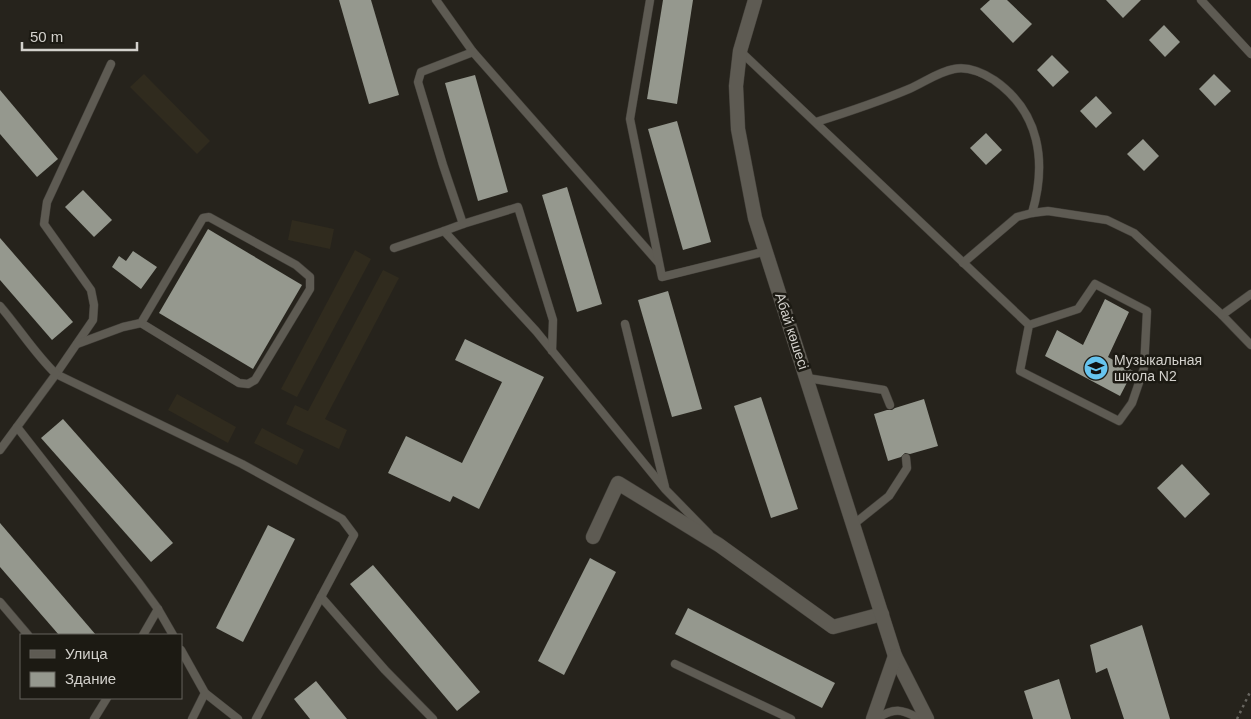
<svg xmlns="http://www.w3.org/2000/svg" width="1251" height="719" font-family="Arial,sans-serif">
	<rect width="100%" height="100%" fill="#26231c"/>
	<g fill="#302b1e">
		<path d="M144,74l66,67 -13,13 -67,-67z"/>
		<path d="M292,220l42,9 -4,20 -42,-9z"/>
		<path d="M355,250l16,9 -74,138 -16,-8z"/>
		<path d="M383,270l16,8 -74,141 22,11 -8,19 -53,-25 9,-19 13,6z"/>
		<path d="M177,394l59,33 -8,16 -60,-33z"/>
		<path d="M262,428l42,22 -7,15 -43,-22z"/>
	</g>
	<g fill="#95988e">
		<path d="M339,0h32l28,95 -30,9z"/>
		<path d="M663,0h30l-16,104 -30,-5z"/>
		<path d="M990,0h17l25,24 -19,19 -33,-34z"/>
		<path d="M1106,0h35l-18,18z"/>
		<path d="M1164,25l16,17 -15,15 -16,-17z"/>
		<path d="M1052,55l17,17 -16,15 -16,-17z"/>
		<path d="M1214,74l17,17 -16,15 -16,-17z"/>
		<path d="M475,75l33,117 -30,9 -33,-118z"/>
		<path d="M0,90l58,69 -21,18 -37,-43z"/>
		<path d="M1096,96l16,17 -16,15 -16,-17z"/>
		<path d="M677,121l34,121 -28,8 -35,-121z"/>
		<path d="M986,133l16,17 -16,15 -16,-17z"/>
		<path d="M1143,139l16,17 -15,15 -17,-17z"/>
		<path d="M567,187l35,117 -25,8 -35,-117z"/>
		<path d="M83,190l29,30 -18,17 -29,-30z"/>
		<path d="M208,229l94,56 -49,84 -94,-56z"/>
		<path d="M0,238l73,84 -21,18 -52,-60z"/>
		<path d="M133,251l24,16 -16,22 -29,-22 7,-11 7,5z"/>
		<path d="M668,291l34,118 -30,8 -34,-117z"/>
		<path d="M1105,299l24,13 -21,45 25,14 -13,25 -75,-40 12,-26 26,15z"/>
		<path d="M465,339l79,38 -65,132 -26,-13 -3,6 -62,-29 18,-37 56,27 40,-81 -47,-22z"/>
		<path d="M761,397l37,112 -27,9 -37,-112z"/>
		<path d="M924,399l14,47 -28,8 -5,-1 -4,4 -13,4 -14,-47 13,-4h5l3,-2z"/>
		<path d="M63,419l110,124 -22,19 -110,-124z"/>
		<path d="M1182,464l28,30 -25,24 -28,-30z"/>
		<path d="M0,523l96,112h-37l-59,-68z"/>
		<path d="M268,525l27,14 -52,103 -27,-14z"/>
		<path d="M590,558l26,14 -52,103 -26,-14z"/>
		<path d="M373,565l107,127 -23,19 -107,-127z"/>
		<path d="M688,608l147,75 -13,25 -147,-74z"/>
		<path d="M1142,625l28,94h-46l-17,-51 -11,5 -6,-28z"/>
		<path d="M1059,679l12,40h-38l-9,-28z"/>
		<path d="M316,681l31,38h-37l-16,-20z"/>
	</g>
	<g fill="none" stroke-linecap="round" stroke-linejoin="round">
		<defs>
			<g id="service">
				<path d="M436,0l37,52 185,210"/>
				<path d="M650,0l-20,119 32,158 105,-26"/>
				<path d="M1201,0l50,54"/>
				<path d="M740,51l289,274 49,-16 17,-25 52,27 -3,57 -12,35 -13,18 -99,-50 9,-46"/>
				<path d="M473,52l-52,20 -3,10 25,83 20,59 -19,7 92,100 129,158 44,45"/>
				<path d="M111,64l-64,138 -3,22 47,66 3,15 -1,15 -37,54 186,90 100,55 12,16 -98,184"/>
				<path d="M816,122c32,-10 62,-20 93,-33 16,-7 29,-17 45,-20 14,-3 29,4 40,11 46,32 53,82 38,133"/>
				<path d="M463,224l55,-17 35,113 -1,31"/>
				<path d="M394,248l50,-17"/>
				<path d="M963,263l54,-46 15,-4 16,-2 59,9 27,13 88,82 29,30"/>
				<path d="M0,306c19,22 35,48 56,68l-56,76"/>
				<path d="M1222,315l29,-21"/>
				<path d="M625,324l40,163"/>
				<path d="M77,344l46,-17 18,-4 98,60 9,1 7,-4 55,-91v-12l-14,-12 -87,-48 -6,1 -62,105"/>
				<path d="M807,378l77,12 6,15"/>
				<path d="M17,427l122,156 19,26 15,26"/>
				<path d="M854,524l35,-28 18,-28 -1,-10"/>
				<path d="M321,597l64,73 48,49"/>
				<path d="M0,602l28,33"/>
				<path d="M143,635l15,-26"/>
				<path d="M181,650l24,43"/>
				<path d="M675,664l116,55"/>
				<path d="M94,719l13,-21"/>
				<path d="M192,719l13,-26 33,26"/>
				<path d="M876,719c18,-12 26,-10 44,0"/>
			</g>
			<path id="minor" d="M593,537l25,-54 101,62 114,82 49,-13"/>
			<g id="tertiary">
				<path d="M755,0l-15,51 -4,35 2,43 17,89 140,438 32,63"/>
				<path d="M873,719l22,-63"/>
			</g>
		</defs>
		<use href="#service" stroke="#423f39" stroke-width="9"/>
		<use href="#minor" stroke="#423f39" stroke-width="15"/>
		<use href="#tertiary" stroke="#423f39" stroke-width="15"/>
		<path stroke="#686660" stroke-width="2.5" stroke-dasharray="2.5 4" stroke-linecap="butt" d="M1237,719l14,-29"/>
		<use href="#service" stroke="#5e5b53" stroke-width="8"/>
		<use href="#minor" stroke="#5e5b53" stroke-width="14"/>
		<use href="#tertiary" stroke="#5e5b53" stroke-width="14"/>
	</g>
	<defs>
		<symbol id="school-disc" viewBox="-11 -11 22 22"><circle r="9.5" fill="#67c4ef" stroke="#1c1a13"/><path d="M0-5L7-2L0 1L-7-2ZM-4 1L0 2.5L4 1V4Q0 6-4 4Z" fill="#111"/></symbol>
	</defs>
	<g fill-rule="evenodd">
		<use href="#school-disc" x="1082" y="354" width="28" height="28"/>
	</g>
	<g text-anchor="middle" stroke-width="5" stroke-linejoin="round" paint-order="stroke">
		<g font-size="14" fill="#d3d1cc" stroke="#1c1a13">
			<text transform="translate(792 331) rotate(72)" y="5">Абай көшесі</text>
		</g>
		<g font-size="14" fill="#d3d1cc" stroke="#1c1a13" text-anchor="start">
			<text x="1114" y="365">Музыкальная<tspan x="1114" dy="16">школа N2</tspan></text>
		</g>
	</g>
	<rect x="20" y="634" width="162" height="65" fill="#1c1a13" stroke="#65635d"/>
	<rect x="30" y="650" width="25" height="8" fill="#5e5b53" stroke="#65635d"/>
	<text x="65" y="659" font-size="15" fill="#d3d1cc">Улица</text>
	<rect x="30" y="672" width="25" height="15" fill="#95988e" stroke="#65635d"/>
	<text x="65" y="684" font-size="15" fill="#d3d1cc">Здание</text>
	<path d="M22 42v8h115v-8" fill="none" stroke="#d3d1cc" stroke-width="2.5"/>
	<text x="30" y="42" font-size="15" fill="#d3d1cc" stroke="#1c1a13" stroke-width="4" paint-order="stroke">50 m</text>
</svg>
